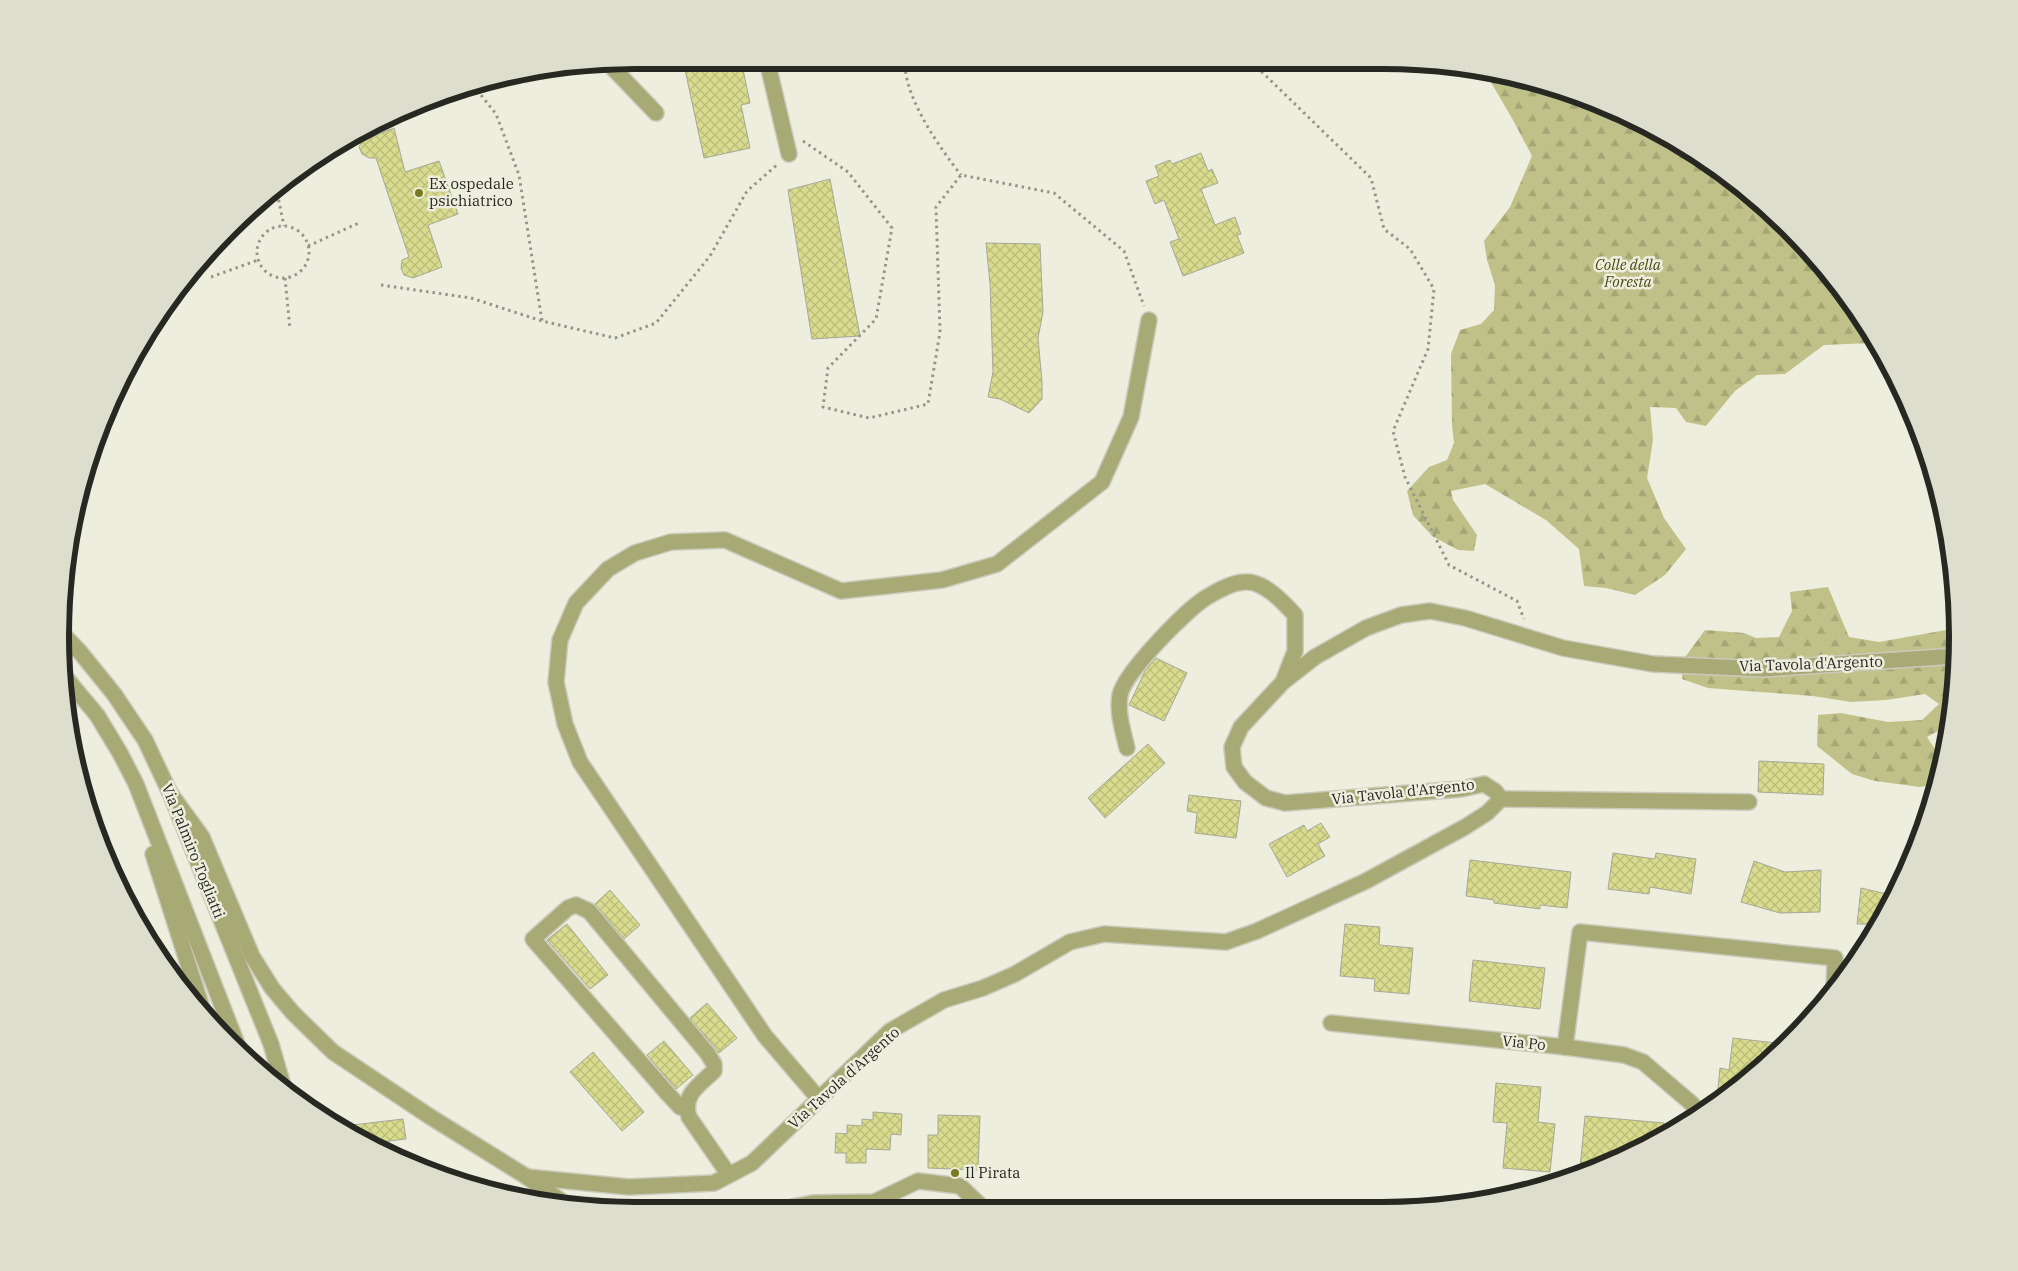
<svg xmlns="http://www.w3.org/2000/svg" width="2018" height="1271" font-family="'IBM Plex Serif',serif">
	<defs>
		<pattern id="forest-firs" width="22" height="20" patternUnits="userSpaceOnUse" patternTransform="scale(1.25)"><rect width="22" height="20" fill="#bfc188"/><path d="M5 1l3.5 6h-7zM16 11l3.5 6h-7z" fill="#a4a675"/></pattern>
		<pattern id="building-cross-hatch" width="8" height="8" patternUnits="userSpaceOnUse" patternTransform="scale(1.25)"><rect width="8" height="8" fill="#d9db8e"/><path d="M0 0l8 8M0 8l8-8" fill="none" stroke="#babc7a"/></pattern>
	</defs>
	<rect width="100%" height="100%" fill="#edeedd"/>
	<g fill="url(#forest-firs)">
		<path d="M1485,72l118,32 130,75 82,77 69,98 -15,-11 -45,2 -39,29 -28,1 -22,16 -29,35 -20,-4 -10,-14 -26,-1 3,33 -6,38 17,40 22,31 -21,26 -30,20 -29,-7 -22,-2 -5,-37 -33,-29 -61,-36 -34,7 2,9 24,35 -3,16 -16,-1 -26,-14 -19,-21 -6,-24 22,-24 18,-7 7,-17 -2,-18 -1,-71 9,-24 21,-6 13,-14 1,-25 -8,-25 -3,-19 26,-34 22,-51 -19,-36z"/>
		<path d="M1828,587l21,50 30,5 67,-12 9,-10 2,53 -10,61 -7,-4 -13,7 15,23 -3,23 -19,4 -45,-6 -23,-7 -35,-28 1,-31 23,-2 47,9 34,-2 17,-16 -14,-10 -39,6 -35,2 -38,-6 -105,-8 -26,-9 1,-19 22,-30 39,3 12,5 23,-1 13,-26 -2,-19z"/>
	</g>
	<g fill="url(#building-cross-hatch)" stroke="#a7a897">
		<path d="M684,65h58l8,38 -9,2 9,43 -46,10z"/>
		<path d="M394,128l11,44 34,-11 19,53 -30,11 14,42 -29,11 -9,-3 -3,-7 1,-8 7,-3 -33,-99h-7l-7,-4 -3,-7 3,-6z"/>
		<path d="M1201,153l7,18 4,-2 6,14 -17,6 14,36 20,-8 6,17 -4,1 7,18 -61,23 -13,-34 9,-3 -15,-39 -9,4 -9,-23 13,-5 -4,-10 15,-6 2,4z"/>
		<path d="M830,179l30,157 -48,3 -24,-149z"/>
		<path d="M986,243l54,1 3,68 -5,26 4,44v17l-13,14 -29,-14 -12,-2 5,-25 -3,-89z"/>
		<path d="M1156,658l31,15 -23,48 -35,-16 16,-34z"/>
		<path d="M1148,744l17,19 -60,55 -17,-20z"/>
		<path d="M1759,761l65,3 -1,31 -65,-3z"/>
		<path d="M1189,795l52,6 -5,37 -41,-5 2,-20 -10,-2z"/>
		<path d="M1321,823l9,14 -12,7 7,12 -38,21 -18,-33 35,-19 3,6z"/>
		<path d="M1613,853l42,6 1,-6 40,6 -5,35 -41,-7 -1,7 -41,-5z"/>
		<path d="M1470,860l101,12 -4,36 -27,-3v4l-46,-6v-3l-28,-4z"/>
		<path d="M1754,861l31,11 36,-2 -1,42 -40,1 -39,-11z"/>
		<path d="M1861,888l30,7v8l-14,21h-20z"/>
		<path d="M610,890l30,35 -16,14 -29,-35z"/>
		<path d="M567,924l41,51 -18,14 -43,-49z"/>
		<path d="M1345,924l35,3 -1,18 34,3 -4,46 -35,-3 1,-12 -35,-3z"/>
		<path d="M1473,960l72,8 -5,41 -71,-8z"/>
		<path d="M707,1003l30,35 -18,15 -29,-35z"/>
		<path d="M1733,1038l51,6 -22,24 -45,30 3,-30 9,2z"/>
		<path d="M664,1041l29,34 -17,14 -29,-34z"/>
		<path d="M593,1052l51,60 -22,19 -52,-59z"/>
		<path d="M1496,1083l45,4 -3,35 17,2 -5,48 -47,-4 4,-45 -14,-1z"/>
		<path d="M873,1112l29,2 -1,21 -10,-1 -1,16 -24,-1v14h-20v-10h-11l1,-20 11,1v-9l15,1v-7l11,1z"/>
		<path d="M938,1115l42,1 -2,54 -50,-2v-33h10z"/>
		<path d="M1585,1116l79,7 -2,12 -25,17 -47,17 -10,-1z"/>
		<path d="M403,1119l3,20 -33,4 -29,-17z"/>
	</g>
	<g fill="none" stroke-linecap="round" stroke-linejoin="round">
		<defs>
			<g id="minor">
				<path d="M610,65l46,48"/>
				<path d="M768,65l21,89"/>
				<path d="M60,631l20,21 34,42 31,46 25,53 101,251 14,48"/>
				<path d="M66,678l31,37 23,38 16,31 103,265"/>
				<path d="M1127,748c-4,-17 -10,-35 -7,-53 4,-22 67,-86 87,-98 12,-7 26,-15 39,-15 18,-1 38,21 49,33v36l-12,31"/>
				<path d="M170,793l32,44 50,119 20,32 21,25 40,39 96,64 98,61 37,26"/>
				<path d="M1501,799l248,3"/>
				<path d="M153,854l52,163"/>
				<path d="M1331,1023l234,24 59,8 19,7 48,41 7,8"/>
				<path d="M1565,1047l15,-115 255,26 -1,33"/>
				<path d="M819,1099l-54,-63 -185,-274 -15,-38 -9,-42 4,-42 16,-37 32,-34 27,-16 36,-11 54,-2 116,51 101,-11 55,-16 105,-82 29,-65 18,-97"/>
				<path d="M686,1108l-6,-1 -12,-13 -135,-155 35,-31 8,-3 13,6 119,143 6,10v7c-15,14 -32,24 -25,46l40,58"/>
				<path d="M527,1177l102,10 85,-4 38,-20 138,-132 54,-31 39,-12 32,-14 55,-32 34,-8 122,8 31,-11 109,-50 99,-54 22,-14 14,-14 -6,-8 -11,-7 -23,5 -176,14 -19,-5 -21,-16 -11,-15 -2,-20 9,-20 42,-45 32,-25 51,-29 35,-13 29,-4 35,7 98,30 90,16 111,5 192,-13"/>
				<path d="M792,1207l21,-4 61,-1 44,-21 42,5 23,22"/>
			</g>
			<path id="major" d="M545,1202l52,4"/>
		</defs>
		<use href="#minor" stroke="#c9cabb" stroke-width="18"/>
		<use href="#major" stroke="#c9cabb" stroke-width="18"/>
		<g stroke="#95968a" stroke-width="3" stroke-dasharray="2.5 4" stroke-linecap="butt">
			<path d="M905,65c1,35 35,83 56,110"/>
			<path d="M1250,65l13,8 108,105 13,51 26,20 24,40 -6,60 -35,82 12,46 44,88 68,36 7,18"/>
			<path d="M473,85l23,29 23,61 23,146"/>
			<path d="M803,141l45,31 44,56 -16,91 -48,49 -5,39 46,11 59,-14 12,-72 -4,-125 25,-32 93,18 70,58 20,55"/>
			<path d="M276,187l8,39"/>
			<circle cx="283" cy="252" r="26"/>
			<path d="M308,246l53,-24"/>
			<path d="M211,277l47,-17"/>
			<path d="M285,278l5,51"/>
			<path d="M381,285l90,13 71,23 73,17 41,-15 54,-67 37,-65 31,-27"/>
		</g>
		<use href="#minor" stroke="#a8aa75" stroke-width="15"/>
		<use href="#major" stroke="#6f7013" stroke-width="15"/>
	</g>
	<g fill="#787921" stroke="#edeedd" stroke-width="2">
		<circle cx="419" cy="193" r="5"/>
		<circle cx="955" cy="1173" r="5"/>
	</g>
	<g text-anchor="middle" stroke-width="5" stroke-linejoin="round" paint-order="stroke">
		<g font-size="15" fill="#272821" stroke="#edeedd" text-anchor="start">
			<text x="429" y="189">Ex ospedale<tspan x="429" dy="17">psichiatrico</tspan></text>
			<text x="965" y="1178">Il Pirata</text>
		</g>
		<g font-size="15" font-style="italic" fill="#4b4b11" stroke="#edeedd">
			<text x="1628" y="270">Colle della<tspan x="1628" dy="17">Foresta</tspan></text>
		</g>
		<g font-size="15" fill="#272821" stroke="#edeedd">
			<text transform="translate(1811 664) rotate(-2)" y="5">Via Tavola d'Argento</text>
			<text transform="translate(1403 792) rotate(-6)" y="5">Via Tavola d'Argento</text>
			<text transform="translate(193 851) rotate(68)" y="5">Via Palmiro Togliatti</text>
			<text transform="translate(1524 1043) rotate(6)" y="5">Via Po</text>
			<text transform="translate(844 1078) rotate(-42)" y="5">Via Tavola d'Argento</text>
		</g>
	</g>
	<path d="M0 0H2018V1271H0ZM635 69H1383A566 566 0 0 1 1949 635V636A566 566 0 0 1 1383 1202H635A566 566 0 0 1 69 636V635A566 566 0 0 1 635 69Z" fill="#dddece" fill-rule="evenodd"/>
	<path fill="none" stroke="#272821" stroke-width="6" d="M635 69H1383A566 566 0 0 1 1949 635V636A566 566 0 0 1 1383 1202H635A566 566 0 0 1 69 636V635A566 566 0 0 1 635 69Z"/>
</svg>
